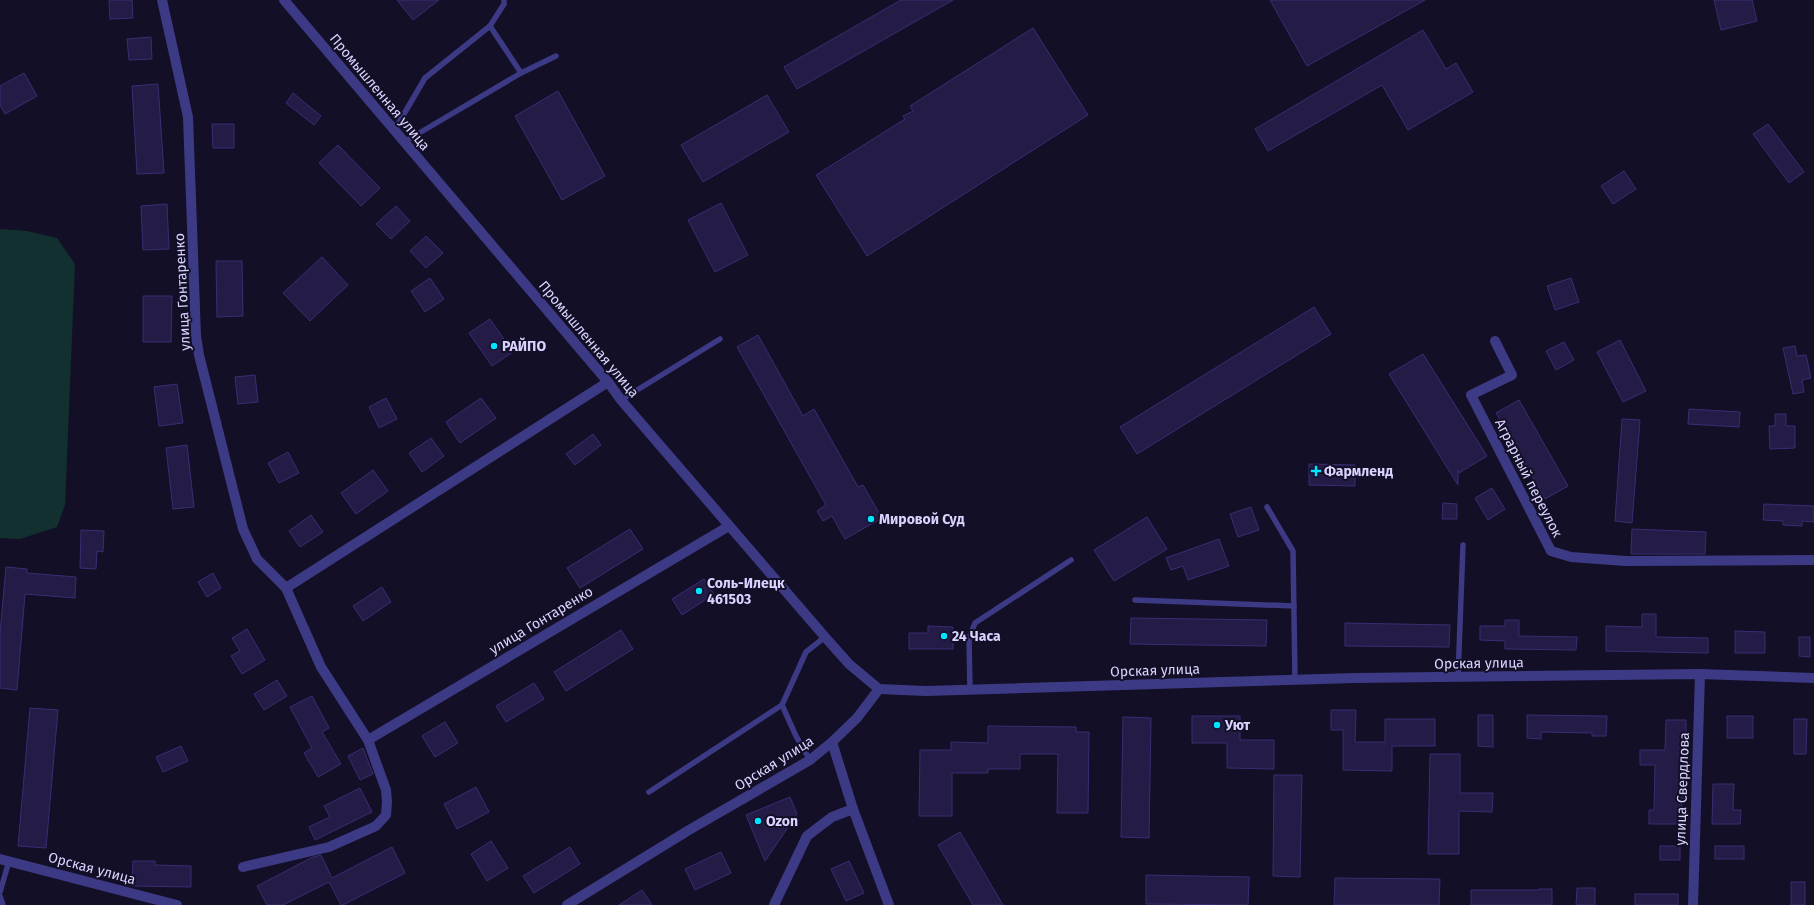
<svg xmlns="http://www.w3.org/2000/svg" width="1814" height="905" font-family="'Fira Sans',sans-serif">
	<rect width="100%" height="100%" fill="#130f26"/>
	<path fill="#12302f" d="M0,229l27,2 30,7 18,26 -10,241 -8,22 -37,12 -20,-1z"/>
	<g fill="#241b47" stroke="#3b2d73">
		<path d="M109,0h23l1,18 -23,1z"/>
		<path d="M397,0h42l-26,20z"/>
		<path d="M901,0h52l-156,89 -13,-22z"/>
		<path d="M1270,0h155l-118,66z"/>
		<path d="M1714,0h38l5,21 -36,9z"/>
		<path d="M1033,28l55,87 -221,141 -51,-81 89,-56 -2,-3 10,-5 -3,-5z"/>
		<path d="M1423,30l23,39 10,-6 17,29 -65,38 -26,-45 -114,66 -13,-22z"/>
		<path d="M151,37l1,22 -23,1 -2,-21z"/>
		<path d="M24,73l13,23 -32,18 -5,-9v-19z"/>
		<path d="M158,84l6,89 -27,1 -5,-88z"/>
		<path d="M558,91l47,85 -43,24 -47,-84z"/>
		<path d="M293,93l28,23 -7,9 -28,-22z"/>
		<path d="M767,95l22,37 -86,50 -22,-37z"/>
		<path d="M212,124h22v24h-21z"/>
		<path d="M1768,124l36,48 -15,11 -36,-49z"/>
		<path d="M338,145l42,43 -19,18 -42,-43z"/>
		<path d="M1624,171l12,18 -23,15 -12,-18z"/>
		<path d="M721,203l27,52 -33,17 -27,-52z"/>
		<path d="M167,204l2,45 -26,1 -2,-44z"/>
		<path d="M396,206l14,15 -19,18 -15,-15z"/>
		<path d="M426,236l17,17 -17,15 -16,-17z"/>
		<path d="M322,257l26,28 -38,36 -27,-28z"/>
		<path d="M216,261h26l1,55 -26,1z"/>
		<path d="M430,278l14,21 -19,13 -14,-21z"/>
		<path d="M1571,278l8,24 -24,8 -8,-24z"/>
		<path d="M143,296h29l-1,46h-28z"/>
		<path d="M1314,307l17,27 -194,120 -17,-27z"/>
		<path d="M490,319l23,33 -21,14 -23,-33z"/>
		<path d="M758,335l45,81 11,-7 44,78 5,-2 19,33 -37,21 -13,-23 -9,5 -6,-10 9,-6 -89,-158z"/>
		<path d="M1620,340l26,51 -23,11 -26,-50z"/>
		<path d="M1564,342l10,18 -18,10 -10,-19z"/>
		<path d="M1795,346l2,10 9,-1 5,23 -9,2 2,12 -11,2 -10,-46z"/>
		<path d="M1423,354l64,102 -28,17 -1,-3v15l-69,-111z"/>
		<path d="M255,375l3,27 -20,2 -3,-27z"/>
		<path d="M177,384l6,39 -24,3 -5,-39z"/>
		<path d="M386,398l11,21 -18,9 -10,-21z"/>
		<path d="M481,398l15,20 -36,25 -14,-21z"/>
		<path d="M1519,400l49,86 -23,13 -49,-86z"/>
		<path d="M1689,409l51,3 -1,15 -51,-3z"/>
		<path d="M1775,414h11v12h9v22l-25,1 -1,-23h6z"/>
		<path d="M1622,419l18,1 -8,103 -17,-2z"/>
		<path d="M593,434l8,11 -26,20 -9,-11z"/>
		<path d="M431,438l13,18 -22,16 -13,-19z"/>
		<path d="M187,445l7,62 -21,2 -7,-61z"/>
		<path d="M288,452l11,21 -20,10 -11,-20z"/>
		<path d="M1309,464l46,1v21l-46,-1z"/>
		<path d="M373,470l15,21 -32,23 -15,-21z"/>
		<path d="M1492,488l13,21 -17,11 -13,-22z"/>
		<path d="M1443,503l14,1v15h-15z"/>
		<path d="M1764,504l50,2v16l-12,-1v5l-19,-1v-4l-20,-1z"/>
		<path d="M1251,507l8,23 -21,7 -8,-23z"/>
		<path d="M311,515l12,17 -23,15 -11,-16z"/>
		<path d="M1147,517l20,32 -53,32 -20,-31z"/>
		<path d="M630,529l13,20 -63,39 -13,-20z"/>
		<path d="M1632,529l74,3 -1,22h-74z"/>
		<path d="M81,530l23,1 -1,21 -6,-1 -1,18 -16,-1z"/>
		<path d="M1219,539l10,27 -41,14 -5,-14 -12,4 -5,-12z"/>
		<path d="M6,567l21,2v4l49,4 -1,21 -50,-4 -8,96 -17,-2v-55z"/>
		<path d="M213,573l8,15 -14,9 -9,-15z"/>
		<path d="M704,579l10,15 -32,21 -10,-16z"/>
		<path d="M382,587l9,15 -28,19 -10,-15z"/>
		<path d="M1642,614h14v23l52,1v15l-102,-2v-25l36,1z"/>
		<path d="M1131,618l136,2 -1,26 -136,-2z"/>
		<path d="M1505,620h14v16l58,1 -1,13 -71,-1v-8l-25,-1v-14h25z"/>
		<path d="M1345,623l105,2 -1,22 -104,-1z"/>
		<path d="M928,626l25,1v22h-44v-16h19z"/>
		<path d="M247,629l18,31 -23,14 -11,-18 9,-5 -8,-13z"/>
		<path d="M621,630l12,19 -67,42 -12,-19z"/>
		<path d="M1735,631l30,1v21h-30z"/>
		<path d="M1799,637h11v20l-11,-1z"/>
		<path d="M277,680l10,16 -23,14 -10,-16z"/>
		<path d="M534,683l10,16 -38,23 -10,-16z"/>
		<path d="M312,696l17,32 -7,4 19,32 -23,13 -14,-24 8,-5 -22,-41z"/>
		<path d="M30,708l28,2 -12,138 -28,-2z"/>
		<path d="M1331,710h25l-1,32h30v-23h50v27h-43v25l-49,-1v-40h-12z"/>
		<path d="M1478,715h15v32l-15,-1z"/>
		<path d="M1527,715l80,1 -1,20h-14v-3l-51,-1v7l-14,-1z"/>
		<path d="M1192,716h48v24h34v29l-47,-1v-25h-35z"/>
		<rect x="1727" y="716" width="26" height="22"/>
		<path d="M1123,717l28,1 -2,120 -28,-1z"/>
		<path d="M1794,719h13l-1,35h-12z"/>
		<path d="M1666,720h20v16h-2l1,62h-3l-1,26h-32v-14h5l1,-45h-15v-15h25z"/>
		<path d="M445,722l13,21 -23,14 -13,-21z"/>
		<path d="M988,726l88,1v5h13l-1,81h-31l1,-59h-38v15h-32v4h-36v43h-33l1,-66h31v-8l37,1z"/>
		<path d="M181,746l7,15 -25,11 -7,-15z"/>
		<path d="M363,748l10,26 -13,6 -12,-24z"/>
		<path d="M1430,754h30v39h33l-1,19 -33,-1v43h-31z"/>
		<path d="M1274,775h28l-2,102 -27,-1z"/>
		<path d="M1713,784h21l-1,26h8l-1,14h-28z"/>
		<path d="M476,787l13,25 -32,17 -13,-25z"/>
		<path d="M360,788l12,24 -57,28 -6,-13 21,-10 -6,-11z"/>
		<path d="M790,797l7,17 -32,47 -19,-46z"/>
		<path d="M960,832l43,73h-30l-35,-60z"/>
		<path d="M491,841l17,27 -21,13 -16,-27z"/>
		<rect x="1660" y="846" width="20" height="14"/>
		<rect x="1715" y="846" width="29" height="13"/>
		<path d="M392,847l13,26 -62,32h-2l-12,-23 -46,23h-16l-10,-19 56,-29 8,-2 11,23z"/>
		<path d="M570,847l10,17 -46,29 -11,-17z"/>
		<path d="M721,852l10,21 -36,17 -10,-21z"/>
		<path d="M133,861h22v4l36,1v21l-59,-1z"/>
		<path d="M849,861l15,32 -18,8 -15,-32z"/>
		<path d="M1146,875l103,2 -1,28 -102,-1z"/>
		<path d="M1335,878l105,1 -1,26h-105z"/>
		<rect x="1791" y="882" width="14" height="23"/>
		<path d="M1577,888h18v17h-19z"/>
		<path d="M1539,889h13v16h-81v-15h68z"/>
		<path d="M642,890l10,15h-33z"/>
		<rect x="1635" y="894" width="43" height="11"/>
	</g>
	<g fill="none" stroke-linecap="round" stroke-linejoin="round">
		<g stroke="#3d3a85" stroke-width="5.5">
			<path d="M490,26l14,-22v-4"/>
			<path d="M394,131l31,-53 65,-52 31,47"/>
			<path d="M404,142l117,-69 35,-17"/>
			<path d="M621,400l99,-61"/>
			<path d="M1267,507l26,44 2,129"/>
			<path d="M1135,600l159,6"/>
			<path d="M1458,677l5,-132"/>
			<path d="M970,690l-1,-52 6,-15 96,-63"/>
			<path d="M782,705l14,31 14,24"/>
			<path d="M649,792l133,-87 24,-53 19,-15"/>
			<path d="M0,892l9,-31"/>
			<path d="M0,896l3,9"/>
		</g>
		<g stroke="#3d3a85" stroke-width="10">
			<path d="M162,0l26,117 8,219 3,19 44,174 14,30 29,29 35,79 47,73 18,50 1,12 -1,13 -10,11 -47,21 -86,20"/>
			<path d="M1495,341l17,34 -41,20 80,156 20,6 55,4 188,-1"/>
			<path d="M286,588l322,-206"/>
			<path d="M368,740l361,-214"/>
			<path d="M832,742l21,67 36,96"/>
			<path d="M0,859l177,46"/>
			<path d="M567,905l122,-75 121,-70 22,-18 25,-24 22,-29"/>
			<path d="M774,905l33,-69 25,-19 21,-8"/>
			<path d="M1693,905l7,-231"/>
		</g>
		<path stroke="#3d3a85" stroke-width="10" d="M284,0l324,382 13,18 204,237 24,27 30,25 47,2 429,-13 345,-4 114,4"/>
	</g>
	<g fill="#00e5ff" stroke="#130f26" stroke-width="1.5">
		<circle cx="494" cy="346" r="4"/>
		<path d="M1314 465h4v4h4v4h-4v4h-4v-4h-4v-4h4z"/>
		<circle cx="871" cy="519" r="4"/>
		<circle cx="699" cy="591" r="4"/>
		<circle cx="944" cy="636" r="4"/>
		<circle cx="1217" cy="725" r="4"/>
		<circle cx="758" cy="821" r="4"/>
	</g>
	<g text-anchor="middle" stroke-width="4" stroke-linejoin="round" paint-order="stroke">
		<g font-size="14" fill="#d9d4ff" stroke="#130f26">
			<text transform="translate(380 92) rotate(50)" y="5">Промышленная улица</text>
			<text transform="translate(182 292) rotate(-93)" y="5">улица Гонтаренко</text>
			<text transform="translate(589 339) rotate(50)" y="5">Промышленная улица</text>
			<text transform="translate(1529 478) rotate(63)" y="5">Аграрный переулок</text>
			<text transform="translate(541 620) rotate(-31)" y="5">улица Гонтаренко</text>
			<text transform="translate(1479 663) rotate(-1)" y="5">Орская улица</text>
			<text transform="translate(1155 670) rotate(-2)" y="5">Орская улица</text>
			<text transform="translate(774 763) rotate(-32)" y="5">Орская улица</text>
			<text transform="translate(1682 789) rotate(-88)" y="5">улица Свердлова</text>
			<text transform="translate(92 868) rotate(15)" y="5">Орская улица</text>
		</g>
		<g font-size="14" font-weight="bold" fill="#d9d4ff" stroke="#130f26" text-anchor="start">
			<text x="502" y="351">РАЙПО</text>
			<text x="1324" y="476">Фармленд</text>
			<text x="879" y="524">Мировой Суд</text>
			<text x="707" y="588">Соль-Илецк<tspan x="707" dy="16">461503</tspan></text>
			<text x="952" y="641">24 Часа</text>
			<text x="1225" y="730">Уют</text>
			<text x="766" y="826">Ozon</text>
		</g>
	</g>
</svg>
